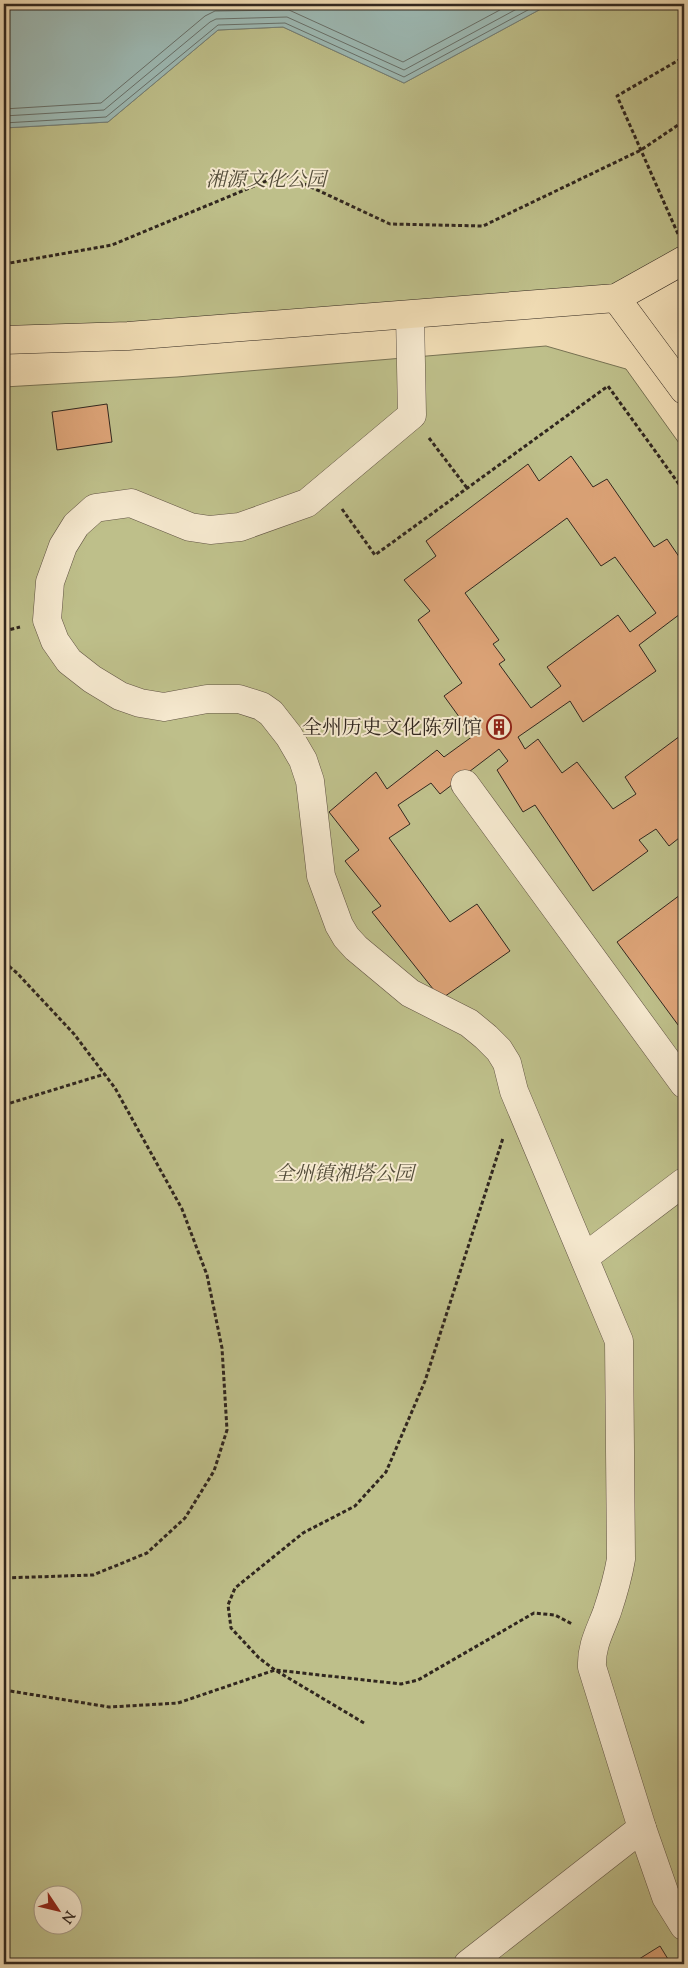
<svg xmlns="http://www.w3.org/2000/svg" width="688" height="1968" font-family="'Sorts Mill Goudy','Noto Serif SC',serif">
	<rect width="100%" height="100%" fill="#f0dcb4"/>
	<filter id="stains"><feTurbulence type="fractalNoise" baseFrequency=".004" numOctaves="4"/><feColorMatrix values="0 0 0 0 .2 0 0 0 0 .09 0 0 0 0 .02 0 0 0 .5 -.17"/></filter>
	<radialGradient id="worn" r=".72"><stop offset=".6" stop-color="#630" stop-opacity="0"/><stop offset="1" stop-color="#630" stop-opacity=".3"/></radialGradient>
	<g fill="#bebf8a" stroke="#787354" fill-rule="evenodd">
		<path d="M550,4h134v256l-68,38 -612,42v-212l104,-6 110,-92 65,-3 121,56z"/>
		<path d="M546,346l80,23 58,81v1514h-680v-1577l173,-10zM42,1896h30v30h-30z"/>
	</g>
	<path fill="#9dbab5" stroke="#727f79" d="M4,4h546l-146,79 -121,-56 -65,3 -110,92 -104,6z"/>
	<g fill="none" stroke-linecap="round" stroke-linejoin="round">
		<g stroke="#67706a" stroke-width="1">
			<path d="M4,109l97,-6 104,-87 10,-5 74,-1 114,52 108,-58"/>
			<path d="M4,116l100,-6 106,-88 6,-3 71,-2 117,53 122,-66"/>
			<path d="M4,123l102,-6 112,-92 67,-2 119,54 135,-73"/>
		</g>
	</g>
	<g fill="#dca377" stroke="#31271f" fill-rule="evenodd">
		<path d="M107,404l5,38 -55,8 -5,-38z"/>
		<path d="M571,456l22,31 14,-8 47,68 13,-8 17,25v47l-45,34 17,26 -73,51 -13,-21 -52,36 7,12 13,-10 24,34 15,-11 36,47 23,-15 -11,-17 59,-44v101l-15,12 -13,-17 -17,11 9,11 -55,40 -58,-86 -12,7 -26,-42 11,-9 -9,-12 -59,45 -9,-11 -33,22 12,19 -21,14 61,84 27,-18 33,47 -69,48 -69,-87 9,-6 -36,-45 14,-11 -30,-38 47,-40 11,17 50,-39 7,7 29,-21 -29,-40 18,-13 -44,-63 12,-9 -26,-31 32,-24 -10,-15 102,-77 11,17zM567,518l34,48 14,-9 41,56 -26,19 -12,-17 -71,52 14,19 -30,22 -32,-44 6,-4 -12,-16 6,-4 -34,-47z"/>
		<path d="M684,892v141l-67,-91z"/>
		<path d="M660,1946l11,18h-40z"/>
	</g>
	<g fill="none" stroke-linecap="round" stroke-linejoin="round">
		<defs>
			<g id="minor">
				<path d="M410,315l2,100 -105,88 -67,24 -30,3 -20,-3 -59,-24 -36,5 -19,17 -13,21 -13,36 -3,38 8,21 14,20 23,18 28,17 20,7 24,4 43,-8h32l22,7 10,7 18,23 14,24 7,21 11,95 18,49 7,12 10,11 54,45 59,30 17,14 13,13 8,13 7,28 105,250 2,218c-3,18 -8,35 -14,53 -7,19 -16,34 -15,55l50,161"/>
				<path d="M465,784l219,300"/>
				<path d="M585,1257l99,-75"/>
				<path d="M468,1964l174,-136 24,69 18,29"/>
			</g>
			<g id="major">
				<path d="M616,298l68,92"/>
				<path d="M4,340l124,-4 488,-38 68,-38"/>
			</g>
		</defs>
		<use href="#minor" stroke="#615444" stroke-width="29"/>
		<use href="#major" stroke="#31271f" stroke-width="29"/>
		<g stroke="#31271f" stroke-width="3" stroke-dasharray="4 2.5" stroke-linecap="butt">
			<path d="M678,234l-61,-138 67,-39"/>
			<path d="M4,264l108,-19 171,-71 107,50 93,2 158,-76 43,-29"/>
			<path d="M429,438l38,50"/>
			<path d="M342,509l33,46 233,-169 76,105"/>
			<path d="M4,631l16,-4"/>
			<path d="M4,962l13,11 57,61 41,54 67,121 25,66 15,73 5,82 -13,41 -29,47 -38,35 -54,22 -89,3"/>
			<path d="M4,1105l101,-31"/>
			<path d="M4,1690l105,17 69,-4 97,-33 126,14 17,-4 116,-67 21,2 17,9"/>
			<path d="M364,1723l-89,-53 -16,-12 -28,-30 -3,-23 7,-17 68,-55 52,-27 31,-34 39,-91 78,-243"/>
		</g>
		<use href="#minor" stroke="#f5e8ce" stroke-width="28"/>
		<use href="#major" stroke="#f0dcb4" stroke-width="28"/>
	</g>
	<defs>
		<symbol id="building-ring" viewBox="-11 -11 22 22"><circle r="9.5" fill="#f5e8ce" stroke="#8f2418" stroke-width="1.5"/><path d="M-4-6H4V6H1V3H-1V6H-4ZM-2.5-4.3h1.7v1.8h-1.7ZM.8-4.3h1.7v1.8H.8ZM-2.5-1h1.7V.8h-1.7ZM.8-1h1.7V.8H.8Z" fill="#8f2418"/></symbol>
	</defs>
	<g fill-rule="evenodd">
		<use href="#building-ring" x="485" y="713" width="28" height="28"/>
	</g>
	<g text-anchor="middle" stroke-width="4" stroke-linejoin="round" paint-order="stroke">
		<g font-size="20" font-style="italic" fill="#544d3a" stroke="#f5e8ce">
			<text x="266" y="186">湘源文化公园</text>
			<text x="344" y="1180">全州镇湘塔公园</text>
		</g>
		<g font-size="20" fill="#31271f" stroke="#f5e8ce" text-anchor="end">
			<text x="482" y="734">全州历史文化陈列馆</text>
		</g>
	</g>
	<rect width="688" height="1968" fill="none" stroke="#f0dcb4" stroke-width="20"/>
	<rect x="5" y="5" width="678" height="1958" fill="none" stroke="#31271f" stroke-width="2.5"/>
	<rect x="10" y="10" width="668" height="1948" fill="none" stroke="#31271f"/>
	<g transform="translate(58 1910) rotate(125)"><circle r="24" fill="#f5e8ce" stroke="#a79b88"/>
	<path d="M0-4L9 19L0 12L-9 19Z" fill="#8f2418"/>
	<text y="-8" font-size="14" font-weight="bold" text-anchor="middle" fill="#31271f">N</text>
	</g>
	<rect width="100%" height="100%" filter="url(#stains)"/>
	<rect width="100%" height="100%" fill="url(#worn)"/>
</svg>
